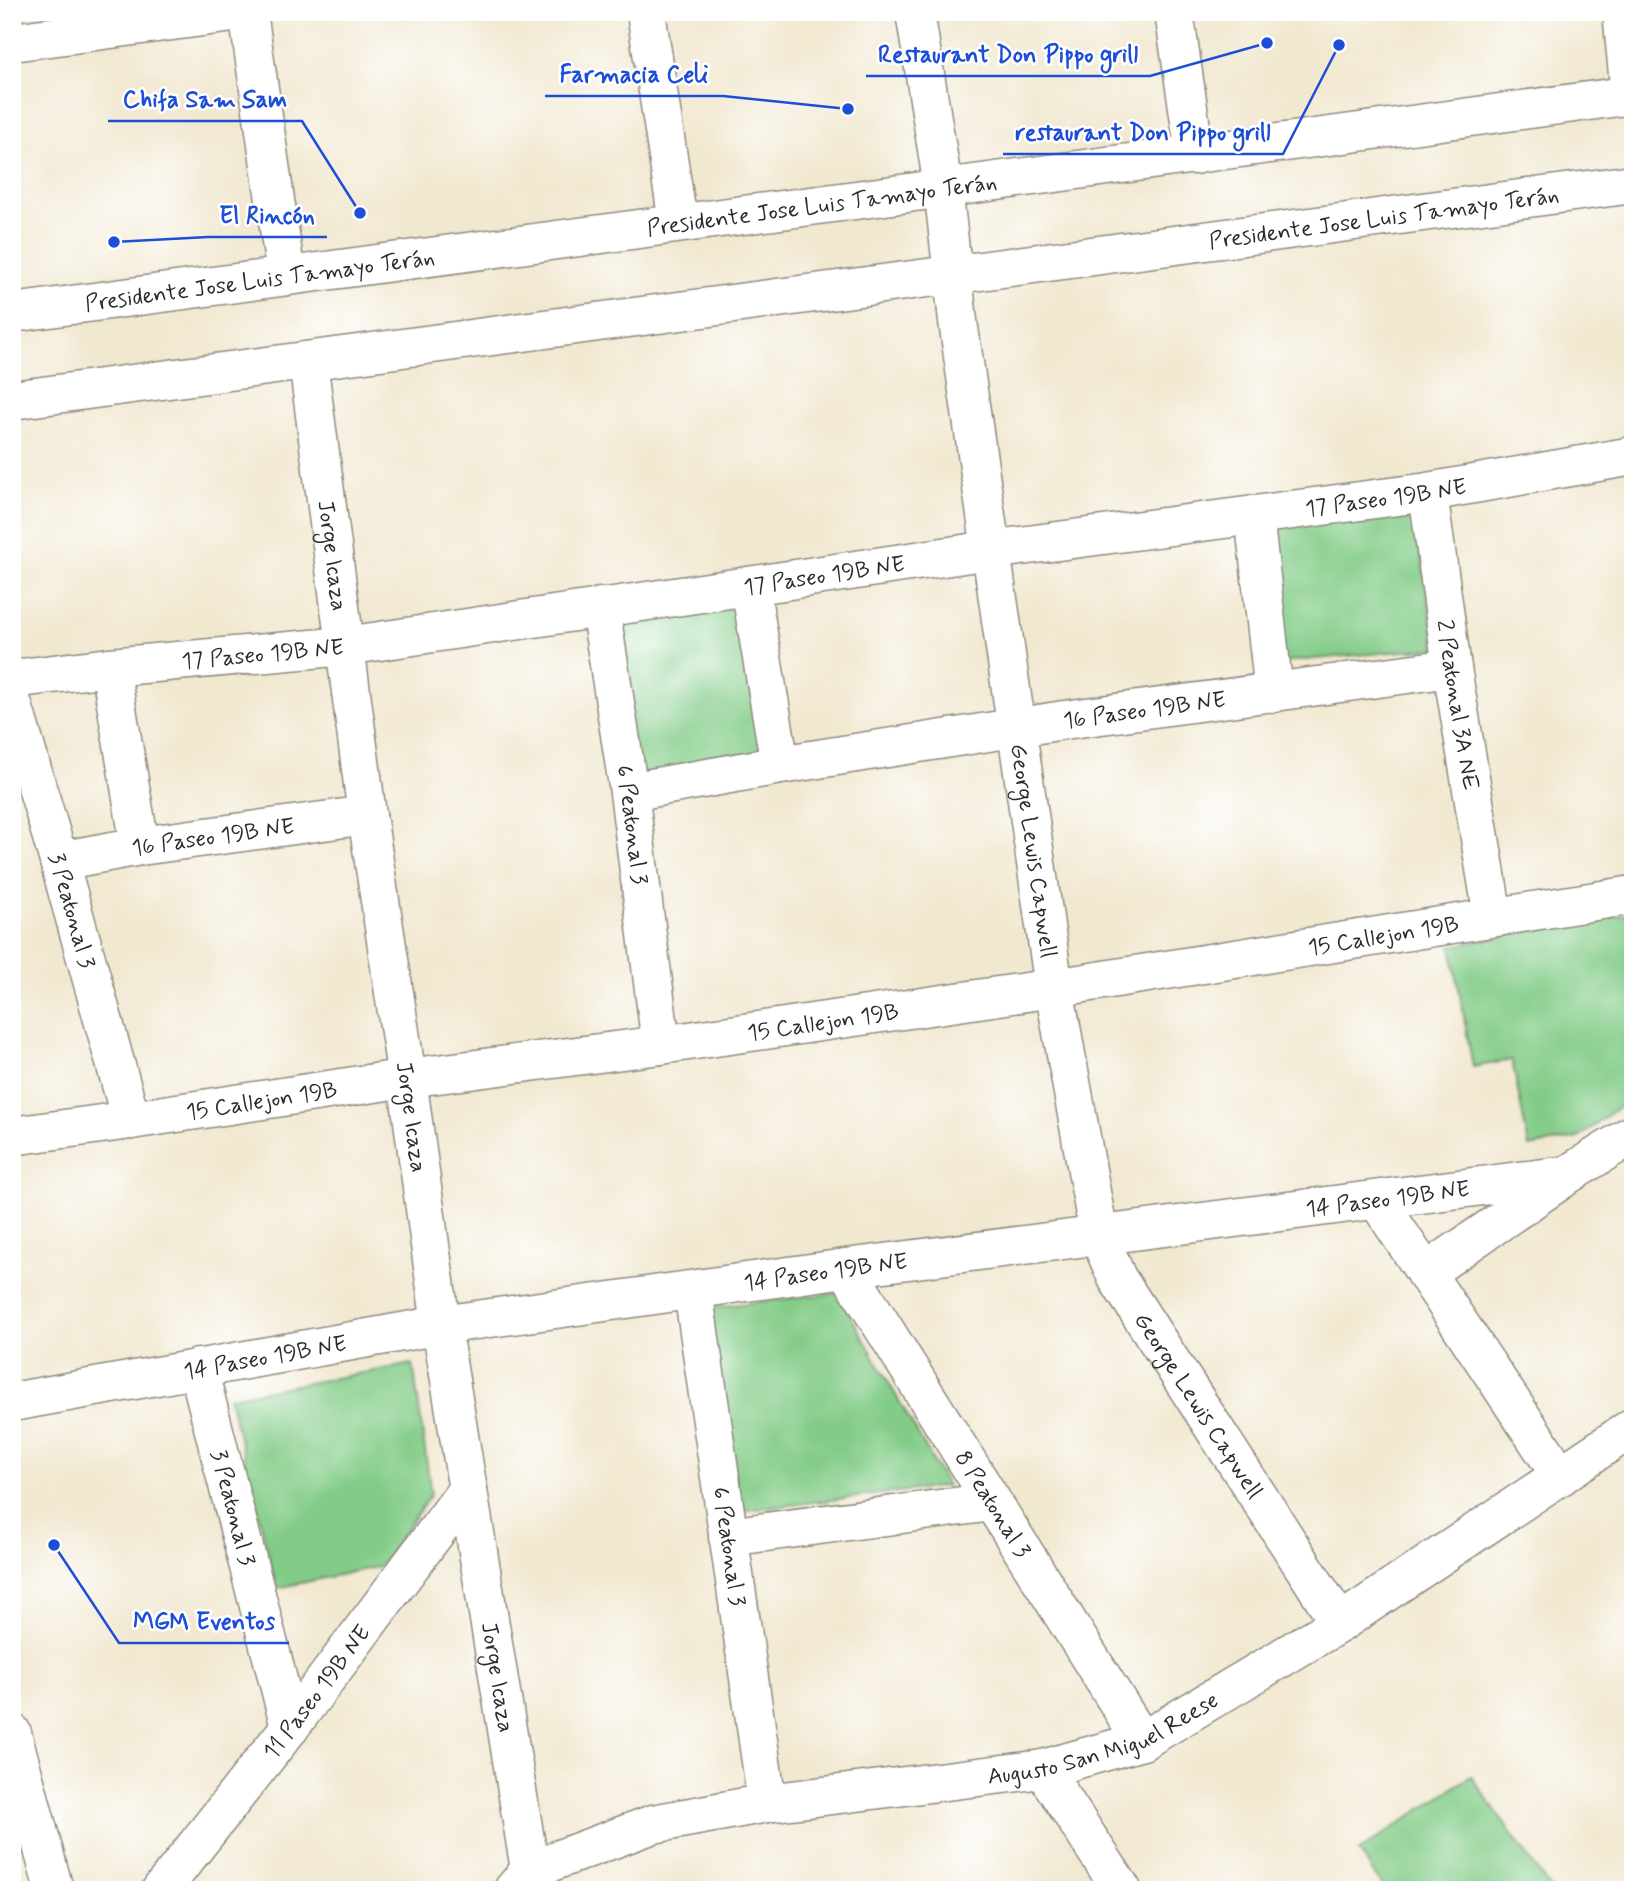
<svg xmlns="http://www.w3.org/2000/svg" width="1645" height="1902" font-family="Mynerve,sans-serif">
	<rect width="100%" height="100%" fill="#fff"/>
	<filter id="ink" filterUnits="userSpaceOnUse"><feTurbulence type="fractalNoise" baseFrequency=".0143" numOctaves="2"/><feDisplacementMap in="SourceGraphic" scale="14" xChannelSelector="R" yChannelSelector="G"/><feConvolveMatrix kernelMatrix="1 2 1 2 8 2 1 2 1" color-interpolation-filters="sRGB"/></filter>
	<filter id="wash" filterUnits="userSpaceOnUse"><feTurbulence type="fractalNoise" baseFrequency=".00686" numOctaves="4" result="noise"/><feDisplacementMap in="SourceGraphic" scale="28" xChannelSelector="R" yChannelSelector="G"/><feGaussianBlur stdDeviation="1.57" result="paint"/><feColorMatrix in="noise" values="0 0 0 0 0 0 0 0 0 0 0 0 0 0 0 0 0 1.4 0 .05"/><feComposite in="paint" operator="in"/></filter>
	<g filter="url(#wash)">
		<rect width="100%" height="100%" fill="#f1e8d0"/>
		<g fill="#83cc88" stroke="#577c5a" stroke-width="2">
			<path d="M1414,509l22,139 -155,14 -12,-138z"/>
			<path d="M750,586l30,179 -151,27 -29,-185z"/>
			<path d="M1633,913v183l-55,42 -49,9 -17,-87 -39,7 -22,-121z"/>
			<path d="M838,1293l109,193 -207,25 -34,-203z"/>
			<path d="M413,1364l18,130 -51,72 -103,22 -48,-191z"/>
			<path d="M1471,1776l80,114h-166l-26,-39z"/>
		</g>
	</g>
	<g filter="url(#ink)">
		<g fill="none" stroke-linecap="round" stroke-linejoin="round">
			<defs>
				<g id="minor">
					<path d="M248,12l38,264"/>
					<path d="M646,12l32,211"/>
					<path id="s1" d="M915,12l28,175 15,134 96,667 45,248 18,42 223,345"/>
					<path d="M1174,12l21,143"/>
					<path d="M1622,12l8,83"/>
					<path d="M12,42l229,-30"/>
					<path id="s2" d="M308,361l59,454 40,263 34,247 89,545"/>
					<path id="s3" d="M1428,492l24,176 41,249"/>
					<path d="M1254,515l20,178"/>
					<path d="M750,586l30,179"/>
					<path id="s4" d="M600,607l29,185 32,253"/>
					<path d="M110,667l30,179"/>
					<path id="s5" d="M12,679l98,-12 236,-21 644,-96 438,-58 205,-36"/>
					<path id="s6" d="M12,702l47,159 72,259"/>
					<path id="s7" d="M629,792l151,-27 284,-45 388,-52"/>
					<path id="s8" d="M59,861l81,-15 227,-31"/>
					<path id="s9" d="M12,1136l119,-16 276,-42 254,-33 393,-57 579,-93"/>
					<path d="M1377,1200l184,276"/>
					<path id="s10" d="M846,1268l296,473"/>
					<path d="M1425,1273l137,-94"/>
					<path id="s11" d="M693,1290l74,513"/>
					<path id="s12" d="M198,1368l92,359"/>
					<path id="s13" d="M12,1402l429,-77 405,-57 721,-93 66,-41"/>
					<path d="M728,1537l264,-35"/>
					<path d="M1043,1769l79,121"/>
					<path id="s14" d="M161,1890l129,-163 178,-238"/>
					<path id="s15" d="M513,1890l17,-20 123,-46 114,-21 276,-34 99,-28 198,-118 293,-196"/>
				</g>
				<g id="major">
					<path id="s16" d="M12,313c540,-73 1081,-144 1621,-218"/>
					<path id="s17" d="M12,400l1621,-216"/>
					<path d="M12,1733l42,157"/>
				</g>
			</defs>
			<use href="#minor" stroke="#8e8a7e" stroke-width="41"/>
			<use href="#major" stroke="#8e8a7e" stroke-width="41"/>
			<use href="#minor" stroke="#fff" stroke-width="38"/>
			<use href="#major" stroke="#fff" stroke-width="38"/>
		</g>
	</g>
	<g text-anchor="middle" stroke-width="5" stroke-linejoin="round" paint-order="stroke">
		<g font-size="23" fill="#2b2b2b" stroke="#fff">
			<text dy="8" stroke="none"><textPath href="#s16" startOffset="817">Presidente Jose Luis Tamayo Terán</textPath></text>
			<text dy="8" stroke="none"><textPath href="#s17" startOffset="1384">Presidente Jose Luis Tamayo Terán</textPath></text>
			<text dy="8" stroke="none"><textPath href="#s16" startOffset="250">Presidente Jose Luis Tamayo Terán</textPath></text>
			<text dy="8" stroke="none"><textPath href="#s5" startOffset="1386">17 Paseo 19B NE</textPath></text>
			<text dy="8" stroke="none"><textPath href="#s2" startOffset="196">Jorge Icaza</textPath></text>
			<text dy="8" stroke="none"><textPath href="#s5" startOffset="819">17 Paseo 19B NE</textPath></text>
			<text dy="8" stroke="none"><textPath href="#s5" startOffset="252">17 Paseo 19B NE</textPath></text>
			<text dy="8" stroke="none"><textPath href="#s3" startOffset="215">2 Peatonal 3A NE</textPath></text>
			<text dy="8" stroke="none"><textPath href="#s7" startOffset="522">16 Paseo 19B NE</textPath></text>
			<text dy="8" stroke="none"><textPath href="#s4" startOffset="220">6 Peatonal 3</textPath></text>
			<text dy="8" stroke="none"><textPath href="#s8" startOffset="156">16 Paseo 19B NE</textPath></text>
			<text dy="8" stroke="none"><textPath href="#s1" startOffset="847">George Lewis Capwell</textPath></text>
			<text dy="8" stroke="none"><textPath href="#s6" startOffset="217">3 Peatonal 3</textPath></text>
			<text dy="8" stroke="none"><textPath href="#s9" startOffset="1386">15 Callejon 19B</textPath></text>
			<text dy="8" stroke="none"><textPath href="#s9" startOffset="819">15 Callejon 19B</textPath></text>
			<text dy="8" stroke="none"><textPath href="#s9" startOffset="252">15 Callejon 19B</textPath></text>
			<text dy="8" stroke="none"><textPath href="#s2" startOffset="763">Jorge Icaza</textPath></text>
			<text dy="8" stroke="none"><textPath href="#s13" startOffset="1391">14 Paseo 19B NE</textPath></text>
			<text dy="8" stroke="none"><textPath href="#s13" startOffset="824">14 Paseo 19B NE</textPath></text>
			<text dy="8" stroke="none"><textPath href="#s13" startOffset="257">14 Paseo 19B NE</textPath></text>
			<text dy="8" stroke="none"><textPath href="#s1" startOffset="1435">George Lewis Capwell</textPath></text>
			<text dy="8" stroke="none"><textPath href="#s10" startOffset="278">8 Peatonal 3</textPath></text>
			<text dy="8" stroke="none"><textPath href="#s12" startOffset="144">3 Peatonal 3</textPath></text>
			<text dy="8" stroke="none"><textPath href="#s11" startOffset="259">6 Peatonal 3</textPath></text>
			<text dy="8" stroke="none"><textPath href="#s2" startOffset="1330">Jorge Icaza</textPath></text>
			<text dy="8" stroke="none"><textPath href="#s14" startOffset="252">11 Paseo 19B NE</textPath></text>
			<text dy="8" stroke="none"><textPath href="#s15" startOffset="618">Augusto San Miguel Reese</textPath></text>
		</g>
	</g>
	<path fill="none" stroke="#1d4ed8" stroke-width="2.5" d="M1267 43L1150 76H866M848 109L723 96H545M360 213L302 121H108M1339 45L1283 154H1003M114 242L208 237H327M54 1545L119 1643H289"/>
	<g fill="#1d4ed8" stroke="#fff" stroke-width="2.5">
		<circle cx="1267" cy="43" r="7"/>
		<circle cx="848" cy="109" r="7"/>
		<circle cx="360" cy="213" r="7"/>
		<circle cx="1339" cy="45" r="7"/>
		<circle cx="114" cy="242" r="7"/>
		<circle cx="54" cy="1545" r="7"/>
	</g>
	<g font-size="24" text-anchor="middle" font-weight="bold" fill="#1d4ed8" stroke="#fff" stroke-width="5" stroke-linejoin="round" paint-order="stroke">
		<text x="1008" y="62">Restaurant Don Pippo grill</text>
		<text x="634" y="82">Farmacia Celi</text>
		<text x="205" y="107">Chifa Sam Sam</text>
		<text x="1143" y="140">restaurant Don Pippo grill</text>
		<text x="267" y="223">El Rincón</text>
		<text x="204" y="1629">MGM Eventos</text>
	</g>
	<rect width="1645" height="1902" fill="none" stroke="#fff" stroke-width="42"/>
</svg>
